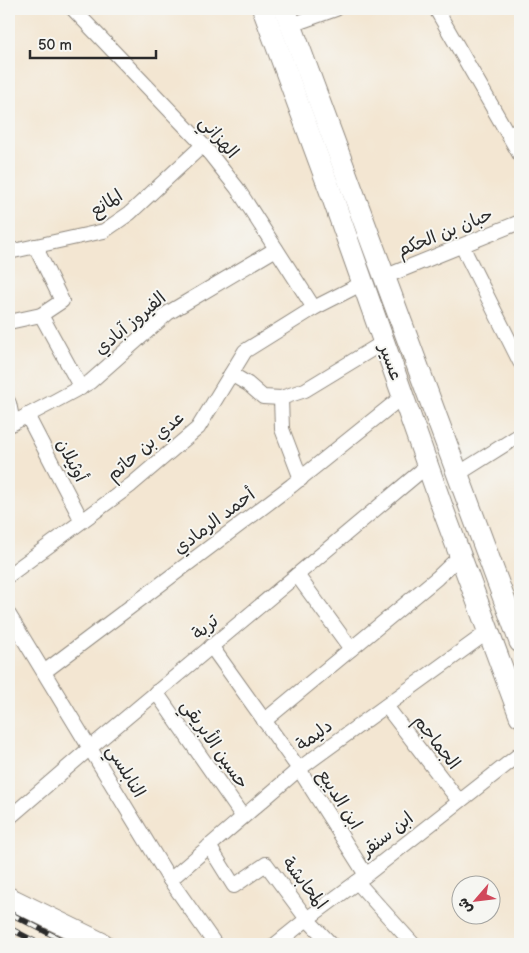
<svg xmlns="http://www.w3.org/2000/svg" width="529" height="953" font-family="'Balsamiq Sans','Playpen Sans Arabic',sans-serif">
	<rect width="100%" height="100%" fill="#f6f6f2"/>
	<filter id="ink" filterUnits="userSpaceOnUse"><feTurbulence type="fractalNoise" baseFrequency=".02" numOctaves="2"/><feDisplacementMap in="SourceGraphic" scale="10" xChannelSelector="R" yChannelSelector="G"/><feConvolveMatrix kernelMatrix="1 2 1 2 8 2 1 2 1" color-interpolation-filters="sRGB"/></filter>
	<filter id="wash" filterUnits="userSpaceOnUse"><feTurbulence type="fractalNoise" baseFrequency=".0096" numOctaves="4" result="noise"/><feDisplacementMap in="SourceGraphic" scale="20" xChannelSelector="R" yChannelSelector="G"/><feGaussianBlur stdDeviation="1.12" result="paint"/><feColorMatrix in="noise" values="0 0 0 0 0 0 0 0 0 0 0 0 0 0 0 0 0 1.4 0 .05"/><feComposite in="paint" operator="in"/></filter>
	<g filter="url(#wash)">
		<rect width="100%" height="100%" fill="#f3e6d2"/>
	</g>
	<g filter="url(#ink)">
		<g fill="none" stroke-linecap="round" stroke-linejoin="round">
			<defs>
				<g id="street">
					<path d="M73,9l130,136 34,43 77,120"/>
					<path d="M436,9l84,146"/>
					<path d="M291,25l45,-16"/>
					<path d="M509,136l11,-9"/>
					<path d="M462,246l58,116"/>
					<path d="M9,252l95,-21 26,-18 73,-68"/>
					<path d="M384,277l136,-55"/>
					<path d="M41,315l40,73"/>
					<path d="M9,322l32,-7 21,-14 -27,-55"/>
					<path d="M231,374l17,10 15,13 18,1 24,-8 79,-48"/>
					<path d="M281,398l1,31 19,50"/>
					<path d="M9,403l4,20"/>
					<path d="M27,415l55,106"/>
					<path d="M9,425l46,-24 35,-19 78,-69 108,-64"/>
					<path d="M458,474l62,-39"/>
					<path d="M9,575l122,-90 67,-57 47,-77 69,-43 49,-25"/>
					<path d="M297,575l54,74"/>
					<path d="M9,615l161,265 45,64"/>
					<path d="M211,646l88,123 67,106"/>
					<path d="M44,672l247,-186 112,-90"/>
					<path d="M156,692l87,125"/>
					<path d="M386,706l73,95"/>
					<path d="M264,721l173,-143 24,-23"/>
					<path d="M9,818l81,-70 337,-282"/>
					<path d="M209,846l25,40 32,-22 41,55 24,25"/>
					<path d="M170,880l129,-111 190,-138"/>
					<path d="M357,882l56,62"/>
					<path d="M276,944l31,-25 50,-37 163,-128"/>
				</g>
				<g id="primary">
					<path d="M263,9l68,184 113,319 76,204"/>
					<path d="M285,9l235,633"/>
					<path d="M9,898l94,46"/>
				</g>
			</defs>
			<use href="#street" stroke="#8f887e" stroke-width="16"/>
			<use href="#primary" stroke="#8f887e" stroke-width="23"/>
			<use href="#street" stroke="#fff" stroke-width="14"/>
			<use href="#primary" stroke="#fff" stroke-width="21"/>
			<defs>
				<g id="rail">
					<path d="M9,913l61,31"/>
					<path d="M9,928l31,16"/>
				</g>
			</defs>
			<use href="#rail" stroke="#2b2b2b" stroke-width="5.5"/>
			<use href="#rail" stroke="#f6f6f2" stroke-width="4" stroke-dasharray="11" stroke-linecap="butt"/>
		</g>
	</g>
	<g text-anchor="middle" stroke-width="4" stroke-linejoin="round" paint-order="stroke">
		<g font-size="18" fill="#2b2b2b" stroke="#f6f6f2">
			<text transform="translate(219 137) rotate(49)" y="6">الهزاني</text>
			<text transform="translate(106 203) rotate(-33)" y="6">المانع</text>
			<text transform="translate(445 232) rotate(-22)" y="6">حبان بن الحكم</text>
			<text transform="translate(130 323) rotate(-40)" y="6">الفيروز آبادي</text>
			<text transform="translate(391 362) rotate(70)" y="6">عسير</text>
			<text transform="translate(145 446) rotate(-41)" y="6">عدي بن حاتم</text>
			<text transform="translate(72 460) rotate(63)" y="6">أوثيلان</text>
			<text transform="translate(214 521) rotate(-37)" y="6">أحمد الرمادي</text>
			<text transform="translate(205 627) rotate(-40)" y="6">تربة</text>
			<text transform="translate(314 735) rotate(-36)" y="6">دليمة</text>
			<text transform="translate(437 742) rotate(52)" y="6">الجماجم</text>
			<text transform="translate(215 744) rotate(55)" y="6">حسين الأبريقي</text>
			<text transform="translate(126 771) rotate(59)" y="6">النابلسي</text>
			<text transform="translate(340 799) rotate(58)" y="6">ابن الديبع</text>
			<text transform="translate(387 834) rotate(-38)" y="6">ابن سنقر</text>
			<text transform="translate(305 883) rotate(52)" y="6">المحابشة</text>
		</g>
	</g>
	<rect width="529" height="953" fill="none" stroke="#f6f6f2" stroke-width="30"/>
	<g transform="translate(476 900) rotate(242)"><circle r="24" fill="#f6f6f2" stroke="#a5a5a2"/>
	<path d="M0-4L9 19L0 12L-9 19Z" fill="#d1495b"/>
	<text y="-8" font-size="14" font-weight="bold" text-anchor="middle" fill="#2b2b2b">ش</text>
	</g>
	<path d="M30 50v8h126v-8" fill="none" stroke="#2b2b2b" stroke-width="2.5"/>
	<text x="38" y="50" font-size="15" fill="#2b2b2b" stroke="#f6f6f2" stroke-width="4" paint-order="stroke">50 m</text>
</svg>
